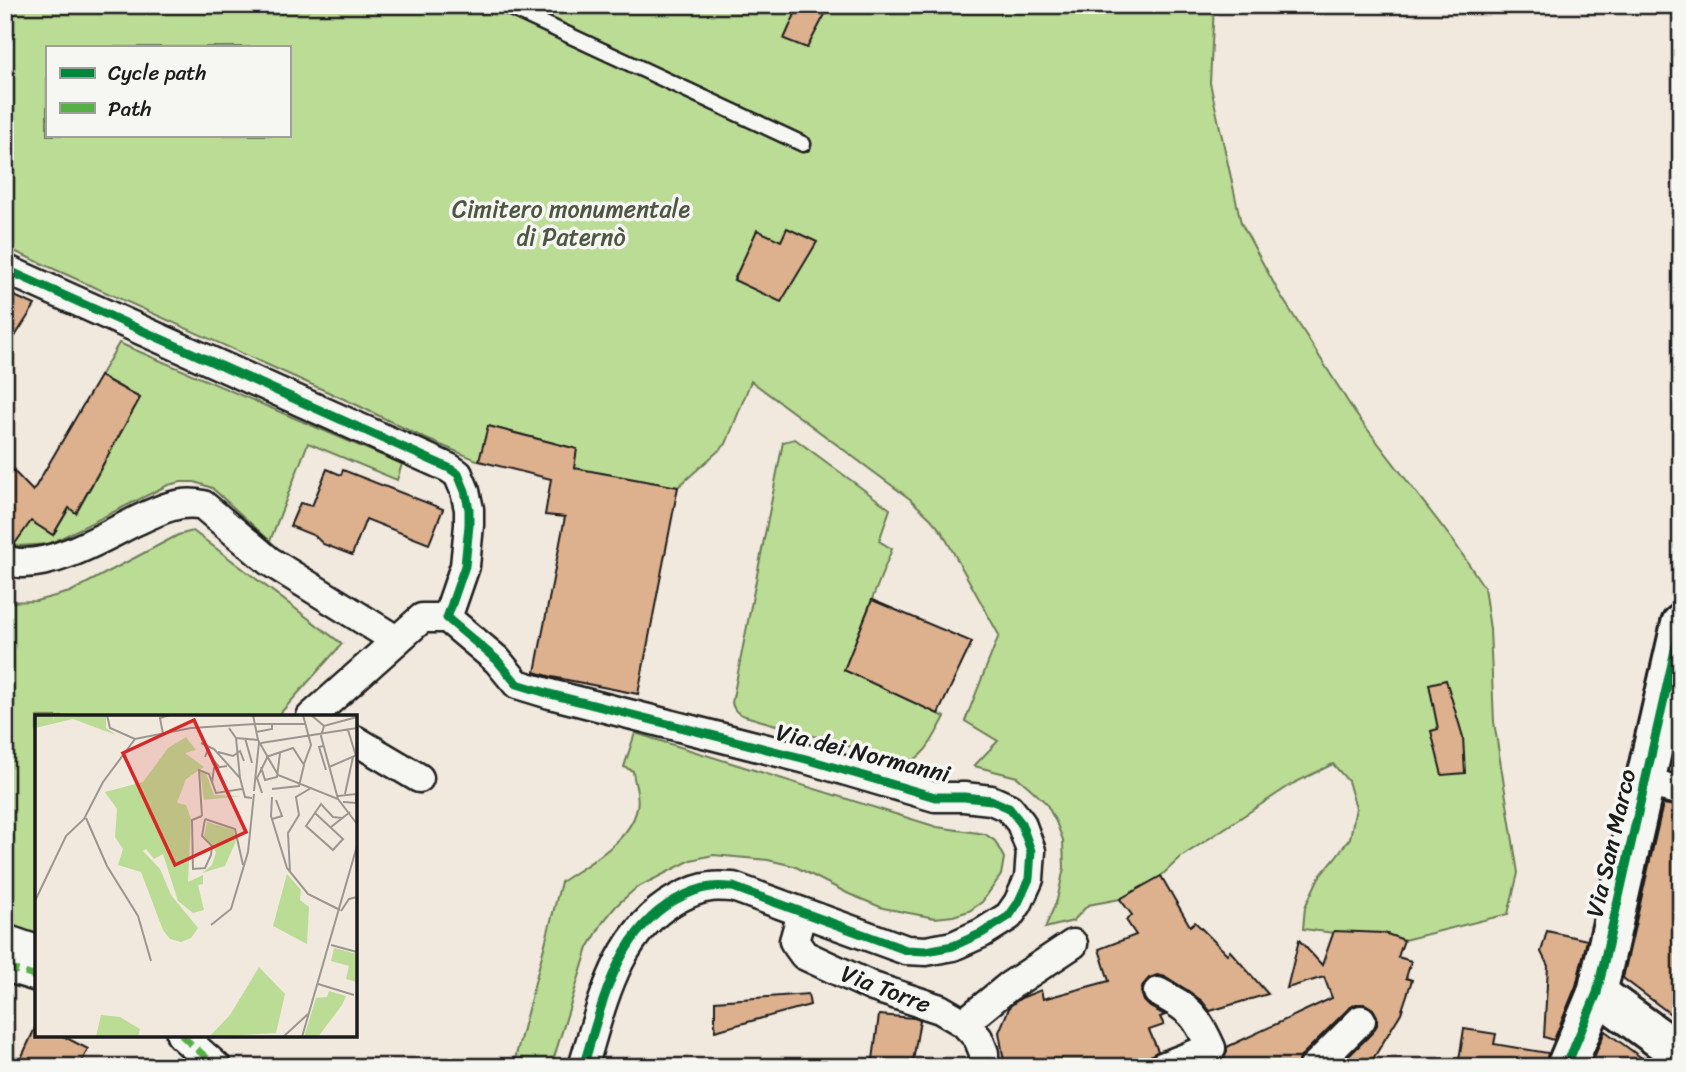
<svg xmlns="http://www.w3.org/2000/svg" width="1686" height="1072" font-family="Sriracha,sans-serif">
	<rect width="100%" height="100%" fill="#f1e8de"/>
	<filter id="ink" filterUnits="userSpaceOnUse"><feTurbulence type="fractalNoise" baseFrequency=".0143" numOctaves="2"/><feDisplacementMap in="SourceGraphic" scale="14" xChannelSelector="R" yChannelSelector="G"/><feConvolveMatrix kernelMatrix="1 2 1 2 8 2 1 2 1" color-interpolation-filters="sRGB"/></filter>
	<g filter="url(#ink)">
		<g fill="#bbdc95" stroke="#6c7c58" stroke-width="2" fill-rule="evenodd">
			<path d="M5,5h1209l-4,78 31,140 37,68 77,122 99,129 30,45 6,42 4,93 24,151 -10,41 -104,26 -20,-7h-50l-31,-4 2,-22 14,-30 16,-19 15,-20 6,-30 -8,-27 -15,-17 -41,20 -111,73 -20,19 -41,23 -32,6 -15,16 -28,7 12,-28 7,-32 -1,-28 -7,-18 -10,-19 -16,-15 -13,-11 -43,-11 24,-25 -33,-20 34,-86 -57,-103 -11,-13 -21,-20 -159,-118 -25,63 -48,43 -104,-19 2,-19 -87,-23 -10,35 -55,-23 -67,-33 -352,-158zM47,47h242v88h-242z"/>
			<path d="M119,343l283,121 -5,16 -89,-37 -38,98 -58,-53 -17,-6h-14l-13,3 -119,59 -31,2 -13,-3 11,-2 15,-20 22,14 16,-27 8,4 63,-114 -40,-22z"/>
			<path d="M795,439l95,70 -11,32 13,8 -48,121 101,47c-10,17 -19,41 -39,46l-161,-47c-8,-3 -11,-5 -13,-13l51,-261z"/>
			<path d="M193,531l149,113 -65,73h-240v218l-32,-11v-322l31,-1 34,-9 108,-57z"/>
			<path d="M635,733l302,94 48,7 10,7 9,17 -3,17 -19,27 -13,9 -16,5 -18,2 -52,-10 -34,-14 -55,-28 -26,-6 -55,-5 -22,5 -55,28 -20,18 -13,16 -15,26 -37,119h-38l48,-185c25,-17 70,-41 76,-74 3,-13 -3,-25 -4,-37l-9,-4z"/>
		</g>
		<g fill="#ddb08e" stroke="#1c1c1c" stroke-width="2">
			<path d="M799,5h31l-23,43 -23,-9z"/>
			<path d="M787,228l30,14 -36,60 -47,-22 23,-50 24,11z"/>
			<path d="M5,292l30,13 -30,47z"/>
			<path d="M100,376l40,22 -64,115 -7,-5 -16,27 -22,-14 -17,24 -9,-1v-82l28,29z"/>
			<path d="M488,426l89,23 -3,19 104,19 -40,207 -86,-17 -17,-5 30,-155 -20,-2 6,-36 -72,-18z"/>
			<path d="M327,469l14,6 2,-5 100,39 -14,35 -63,-25 -14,36 -29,-11 -8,-8 -25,-10 10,-23 12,3z"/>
			<path d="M872,600l100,42 -34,72 -94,-44z"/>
			<path d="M1446,680l17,57 2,36 -23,2 -11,-44 7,-2 -9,-45z"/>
			<path d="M1663,804l18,3v215l-58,-44z"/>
			<path d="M1161,876l29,50 5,-4 32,32 3,-3 38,43 -58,17 -8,-10 -15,-11 -21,-13 -9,-2 -8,3 -6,7 -2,7 3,9 6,6 15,8 -5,2 4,8 -15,5 9,21 -9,6 -3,10h-141l-6,-35 11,-26 11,-8 20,-8 2,9 66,-18 -10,-32 37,-14 -10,-15 6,-5 -12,-16z"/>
			<path d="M1334,931l50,2 20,7 -6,17 13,4 -5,17 6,2 -11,33 -33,54h-30l35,-35 4,-7v-9l-4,-7 -8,-5h-9l-7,4 -47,47 -4,7v5h-89l15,-8 3,-8v-4l105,-49 -8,-21 -37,11 12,-48 23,25z"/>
			<path d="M1547,931l40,9 -11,46 -22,54 -10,-3 4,-71 -7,-14z"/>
			<path d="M808,994l2,11 -95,26v-30z"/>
			<path d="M879,1015l35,3 6,2 -8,47h-40z"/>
			<path d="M37,1024v11h24l27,14 -9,18h-62z"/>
			<path d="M1464,1029l32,5 -2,10 54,9 -3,14h-76l1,-5 -11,-2z"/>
			<path d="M1605,1031l45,33 4,3h-64z"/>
		</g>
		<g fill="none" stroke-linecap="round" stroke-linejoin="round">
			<defs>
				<path id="lane" d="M504,5l299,139"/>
				<g id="street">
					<path d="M5,269l444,199 9,6 7,17 4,18v16l-4,41 -18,52"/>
					<path d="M5,560c5,1 11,3 16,3 38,1 82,-26 115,-42 21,-10 44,-22 67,-16l66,56 127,79"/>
					<path d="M447,618l50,42 20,24 33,10 256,65 129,38h29l27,3 18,8 12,15 10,28 -2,28 -11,24 -9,13 -27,17 -29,13 -27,5 -20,-1 -173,-63c-7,0 -15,-1 -22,0 -12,1 -25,7 -36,13 -60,34 -73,106 -92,167"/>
					<path d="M311,717l111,-99h25"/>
					<path d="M355,740l64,38"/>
					<path d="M1645,782l36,9"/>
					<path d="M802,913l-8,28 10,14 69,32 67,22 24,14 14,15 6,15v14"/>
					<path d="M5,939l32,11"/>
					<path d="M5,967l32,10"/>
					<path d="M1158,992c32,17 38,22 53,56l-49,19"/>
					<path d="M964,1023l44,-36 65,-43"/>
					<path d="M181,1035l36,32"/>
					<path d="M1314,1067l47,-47"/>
				</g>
				<g id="secondary">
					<path d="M1597,993l84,61"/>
					<path d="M1566,1067l31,-74 84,-369"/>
				</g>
			</defs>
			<use href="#lane" stroke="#1c1c1c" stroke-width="19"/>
			<use href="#street" stroke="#1c1c1c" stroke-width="33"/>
			<use href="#secondary" stroke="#1c1c1c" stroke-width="44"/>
			<use href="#lane" stroke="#f6f6f2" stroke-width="14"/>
			<use href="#street" stroke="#f6f6f2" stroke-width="28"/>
			<use href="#secondary" stroke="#f6f6f2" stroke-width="38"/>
			<g stroke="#55b145" stroke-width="7" stroke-dasharray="14 7" stroke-linecap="butt">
				<path d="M5,967l32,10"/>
				<path d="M181,1035l36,32"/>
			</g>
			<defs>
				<g id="cycleway">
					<path d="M5,269l444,199 9,6 7,17 4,18v16l-4,41 -18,52 50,42 20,24 33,10 256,65 129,38h29l27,3 18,8 12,15 10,28 -2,28 -11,24 -9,13 -27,17 -29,13 -27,5 -20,-1 -173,-63c-7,0 -15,-1 -22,0 -12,1 -25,7 -36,13 -60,34 -73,106 -92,167"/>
					<path d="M1566,1067l31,-74 84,-369"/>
				</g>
			</defs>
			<use href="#cycleway" stroke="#f6f6f2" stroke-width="13"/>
			<use href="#cycleway" stroke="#00873e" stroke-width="9"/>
		</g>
	</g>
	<g text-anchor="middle" stroke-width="7" stroke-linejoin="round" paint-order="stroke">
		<g font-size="24" fill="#4c5640" stroke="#f6f6f2">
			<text x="571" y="217">Cimitero monumentale<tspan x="571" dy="28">di Paternò</tspan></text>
		</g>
		<g font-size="24" fill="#1c1c1c" stroke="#f6f6f2">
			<text transform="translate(863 753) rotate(14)" y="8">Via dei Normanni</text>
			<text transform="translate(1611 843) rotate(-77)" y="8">Via San Marco</text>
			<text transform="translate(886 989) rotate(21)" y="8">Via Torre</text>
		</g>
	</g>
	<g transform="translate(35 715)">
		<rect width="322" height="322" fill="#f1e8de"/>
		<path d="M0,0h18l1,6v-6h52v13l10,7 -43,-16 -38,9zM151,22l10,13 -11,3 19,14 -18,12 -9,24 9,2 5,14 -3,63 15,-7v9l-5,1 6,25 -11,3 -15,-12 -15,-47 -9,5 -8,-10 -3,2 17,18 11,26 27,33 -7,10 -10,4 -11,-3 -7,-9 -22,-58 -23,-7 5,-16 -8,-12 2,-28 -12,-17 38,-10 25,-34zM165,57l6,1 8,22 27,1 -37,4zM172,107l27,8 2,11 -11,25 -23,7 10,-8 4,-13 -12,-16zM252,159l14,16 -1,10 9,7 -2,37 -34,-18zM299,233l23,6v28l-11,-3 3,-13 -18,-5zM224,252l26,27 -9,39 -67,4 21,-22zM294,276l17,5 -4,9 -24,32h-14l12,-39 11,-1zM66,300l19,2 20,12 -2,8h-42z" fill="#bbdc95"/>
		<path fill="none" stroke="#9c9690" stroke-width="2" d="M72,0l3,13 25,11 56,-11 64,-4M218,0l5,25 20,35 60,24 19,25M268,0l8,30 -7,19M276,0l13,11 33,-9M219,9h51M289,11l-3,10 17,63M194,13l7,10 22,2M313,15l8,26M221,17l16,-3v-6M128,19l-3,-16 10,-3M201,23l4,40M210,23l7,25M166,28l13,6 26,29 5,19 7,1M226,28l96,-15M288,31l-4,1 7,23M183,37l15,4 7,-5 4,10M170,42l2,-5 13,16M231,42l27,-9 11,17 -5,21 -27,3M226,52l4,13 12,-3 3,-24M294,52l28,-12M177,68l2,-15 13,-2M219,76l5,-49M227,78l-5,-15 10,-20M310,79l8,-37M303,81l18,-2v9l-13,-1M237,82l-1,19 16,52 21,26 32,16M280,98l28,26 -10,11 -27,-24zM280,98l6,-9 12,13 9,1M167,101l-10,4 1,49 12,-1 6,-13 1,-9 -10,-10 3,-17M167,101l-3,-46 10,4 7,19 26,-4M51,103l21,48 31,50 13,45M170,104l30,10 8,36M237,104l10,-3 -6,-16M296,112l19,-15M255,157l-2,-39 11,-18 -3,-18 15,-9M0,186l31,-65 18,-17 19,-37 32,-43M306,196l8,-12 8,-2M176,210l20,-16 17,-57 6,-58M296,230l26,7M283,269l36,11M248,322l25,-23M267,322l55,-191"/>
		<path fill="#d62828" fill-opacity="0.15" stroke="#d62828" stroke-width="3.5" d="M159,5l52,112 -71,33 -52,-112z"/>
		<rect width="322" height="322" fill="none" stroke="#1c1c1c" stroke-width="3.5"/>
	</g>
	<rect width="1686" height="1072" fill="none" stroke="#f6f6f2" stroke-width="28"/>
	<rect x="14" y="14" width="1658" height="1044" fill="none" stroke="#1c1c1c" stroke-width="2.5" filter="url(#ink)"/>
	<rect x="46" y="46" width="245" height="91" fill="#f6f6f2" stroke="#9f9f9c" stroke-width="2"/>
	<rect x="60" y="68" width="35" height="10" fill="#00873e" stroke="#9f9f9c" stroke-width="2"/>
	<text x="108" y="80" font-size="21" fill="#1c1c1c">Cycle path</text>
	<rect x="60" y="103" width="35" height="10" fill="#55b145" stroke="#9f9f9c" stroke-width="2"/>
	<text x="108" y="116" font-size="21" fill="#1c1c1c">Path</text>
</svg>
